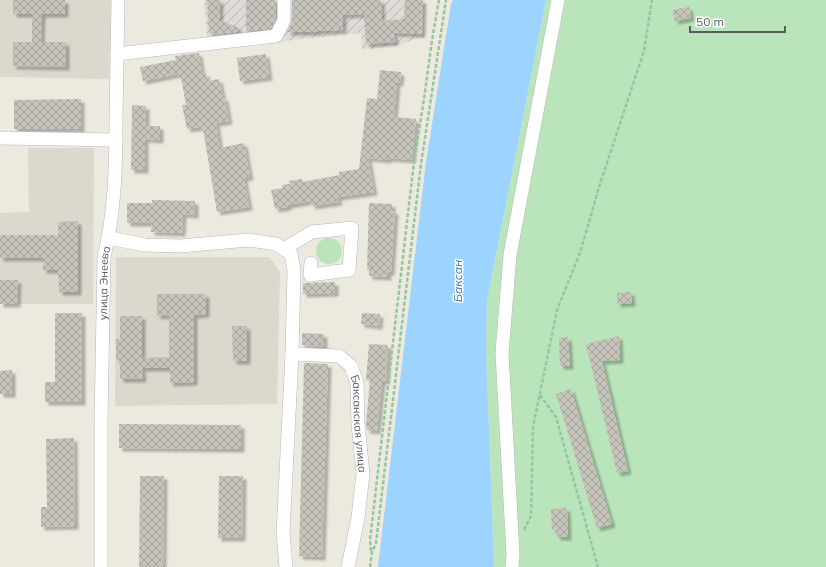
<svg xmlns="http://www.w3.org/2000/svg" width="826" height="567" font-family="Mulish,sans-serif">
	<defs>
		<pattern id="industrial-furrows" width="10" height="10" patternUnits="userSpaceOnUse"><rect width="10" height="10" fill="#dfdcd7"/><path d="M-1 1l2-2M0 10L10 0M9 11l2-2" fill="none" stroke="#b8b6b2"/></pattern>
		<pattern id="building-cross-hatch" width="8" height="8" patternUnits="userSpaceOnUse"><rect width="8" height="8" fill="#c7c4bc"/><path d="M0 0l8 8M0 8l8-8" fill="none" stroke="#a4a29c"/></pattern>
		<filter id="shadow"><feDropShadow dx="3.5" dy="3.5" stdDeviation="1" flood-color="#0004"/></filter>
	</defs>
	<rect width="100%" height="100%" fill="#ece9df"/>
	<path fill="url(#industrial-furrows)" d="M204,0h221l-1,37 -30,9 -32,4 -1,-17 -153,16z"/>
	<g fill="#dcd8ce">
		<path d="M0,0h111l-2,79 -109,-2z"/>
		<path d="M28,148h66l-1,156h-93v-91l29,-1z"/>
		<path d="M116,257h153l11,15 -3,132 -162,2z"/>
	</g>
	<g fill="#bae5ba">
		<path d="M546,0h280v567h-332l-8,-220 1,-46z"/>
		<circle cx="329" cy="251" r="13"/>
	</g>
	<path fill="#9cd3ff" d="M453,0h93l-59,301 -1,46 8,220h-116l48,-405 25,-158z"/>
	<g fill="url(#building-cross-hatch)" filter="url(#shadow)">
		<path d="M13,0h52v14h-23l-1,28h25v25l-53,-1v-24h19v-28h-19z"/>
		<path d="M207,0h13v20l19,8 -2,4 -20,3 -8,-2z"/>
		<path d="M246,0h30v18l-5,11 -25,2z"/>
		<path d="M292,0h89l1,21 22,-2 1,-19h18l-1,34 -28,-1 1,9 -29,2 -2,-30 -21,1v15l-25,1v1h-31l5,-12z"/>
		<path d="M689,7l2,11 -16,3 -3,-11z"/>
		<path d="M199,53l3,21 4,-1 1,8 12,-2 4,19h2l4,23 -13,2 4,25 24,-5 6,34 -6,1 5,29 -32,5 -14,-83h-2v-2l-14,2 -5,-24h4l-5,-28 -2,1 -1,-4 -35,7 -3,-14 36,-7 -1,-4z"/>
		<path d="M266,54l3,23 -29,4 -3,-23z"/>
		<path d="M380,70l21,2 -1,11 -3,-1 -3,35 22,2 -4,41 -24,-2v2l-20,-2 6,34 -36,5 1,5 -27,4 -1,-5 -23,4v2l-13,2 -4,-19 12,-2 -1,-3 8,-1 -1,-3 13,-2 1,3 36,-7v-3l20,-3 8,-71 10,1z"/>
		<path d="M81,99v30h-67v-29z"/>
		<path d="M132,105l14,1v20h14v14l-15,-1v31h-14z"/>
		<path d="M152,200l43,1v14l-12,-1 -1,19 -31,-1 1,-9h-25v-20h25z"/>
		<path d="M369,203l23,1v7h3l-4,61h-3v5l-19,-1v-6h-2z"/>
		<path d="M78,221v71h-19l-1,-22h-15v-12h-43v-23h58v-13z"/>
		<path d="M0,280h18l-1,24h-17z"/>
		<path d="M335,282v11l-32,1v-11z"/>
		<path d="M631,292l1,11 -15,1v-11z"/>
		<path d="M157,294h49v20l-12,1v67l-24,1v-15h-28l1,11h-23v-19h-4v-21h4v-23h22v42l27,-1v-42l-12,1z"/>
		<path d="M55,313h27v89h-37v-20h10z"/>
		<path d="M362,313l18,1 -1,12 -18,-2z"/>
		<path d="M232,326h15v35h-14z"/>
		<path d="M302,333l22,1v13h-19v-2h-3z"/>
		<path d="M619,336l1,24 -18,1 26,110 -11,2 -31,-129z"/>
		<path d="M568,337l2,29h-10l-1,-28z"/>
		<path d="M369,344l19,1 -2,36h-4l-5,50 -10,-1 -1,-6 4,-44h-4z"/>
		<path d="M304,363l24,1 -6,193 -23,-1z"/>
		<path d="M12,370v24h-12v-23z"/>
		<path d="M571,389l41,135 -15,4 -41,-134z"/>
		<path d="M119,424l122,1v24l-122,-1z"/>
		<path d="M74,438l1,88 -34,1v-20h6l-1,-68z"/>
		<path d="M140,476h24l-1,91h-24z"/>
		<path d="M219,476h24l-1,62h-24z"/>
		<path d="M567,508l1,29h-11l-1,-8h-4l-1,-20z"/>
	</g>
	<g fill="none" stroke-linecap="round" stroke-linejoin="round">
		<defs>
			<g id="minor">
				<path d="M117,54l159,-18 8,-16v-20"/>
				<path d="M0,138l116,2"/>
				<path id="s1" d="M109,238l36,7 35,1 69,-6 27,4 15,10 3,16 -2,84 47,2 12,10 6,17 1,41 5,50 -5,44 -10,49"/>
				<path d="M284,249l28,-17 40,-4 -3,42 -39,5 1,-12"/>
				<path id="s2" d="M101,567v-145l3,-165c11,-45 12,-92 12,-138 1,-40 1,-79 2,-119"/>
				<path d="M286,567l-3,-34 9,-179"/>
				<path d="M512,567l1,-13 -11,-201 8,-98 48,-255"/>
			</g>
		</defs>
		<use href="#minor" stroke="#b5b8bd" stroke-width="14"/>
		<g stroke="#93c6a2" stroke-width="2.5" stroke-dasharray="4 2" stroke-linecap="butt">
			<path d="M540,395l16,22 42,150"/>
			<path d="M524,530l7,-14 2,-89 24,-117 23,-57 19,-66 45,-136 8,-51"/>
			<path d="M371,551l-1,-11 44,-378 10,-63 8,-59 7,-40"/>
			<path d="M370,567l2,-15 4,-9 45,-379 25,-164"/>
		</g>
		<use href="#minor" stroke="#fff" stroke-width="13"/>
	</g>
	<g text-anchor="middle" stroke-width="3" stroke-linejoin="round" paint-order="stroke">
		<g font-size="11" fill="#585c61" stroke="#fff">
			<text dy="4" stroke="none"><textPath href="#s2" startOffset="284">улица Энеева</textPath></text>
			<text dy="4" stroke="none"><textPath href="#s1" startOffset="408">Баксанская улица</textPath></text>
		</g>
		<g font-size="12" font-style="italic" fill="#3a79bc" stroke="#fff">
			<text transform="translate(458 281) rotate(-90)" y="4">Баксан</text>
		</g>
	</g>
	<path d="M690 26v6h95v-6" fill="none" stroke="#585c61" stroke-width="2"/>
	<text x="696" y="26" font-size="12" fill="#585c61" stroke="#ffffff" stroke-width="3" paint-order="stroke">50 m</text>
</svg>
